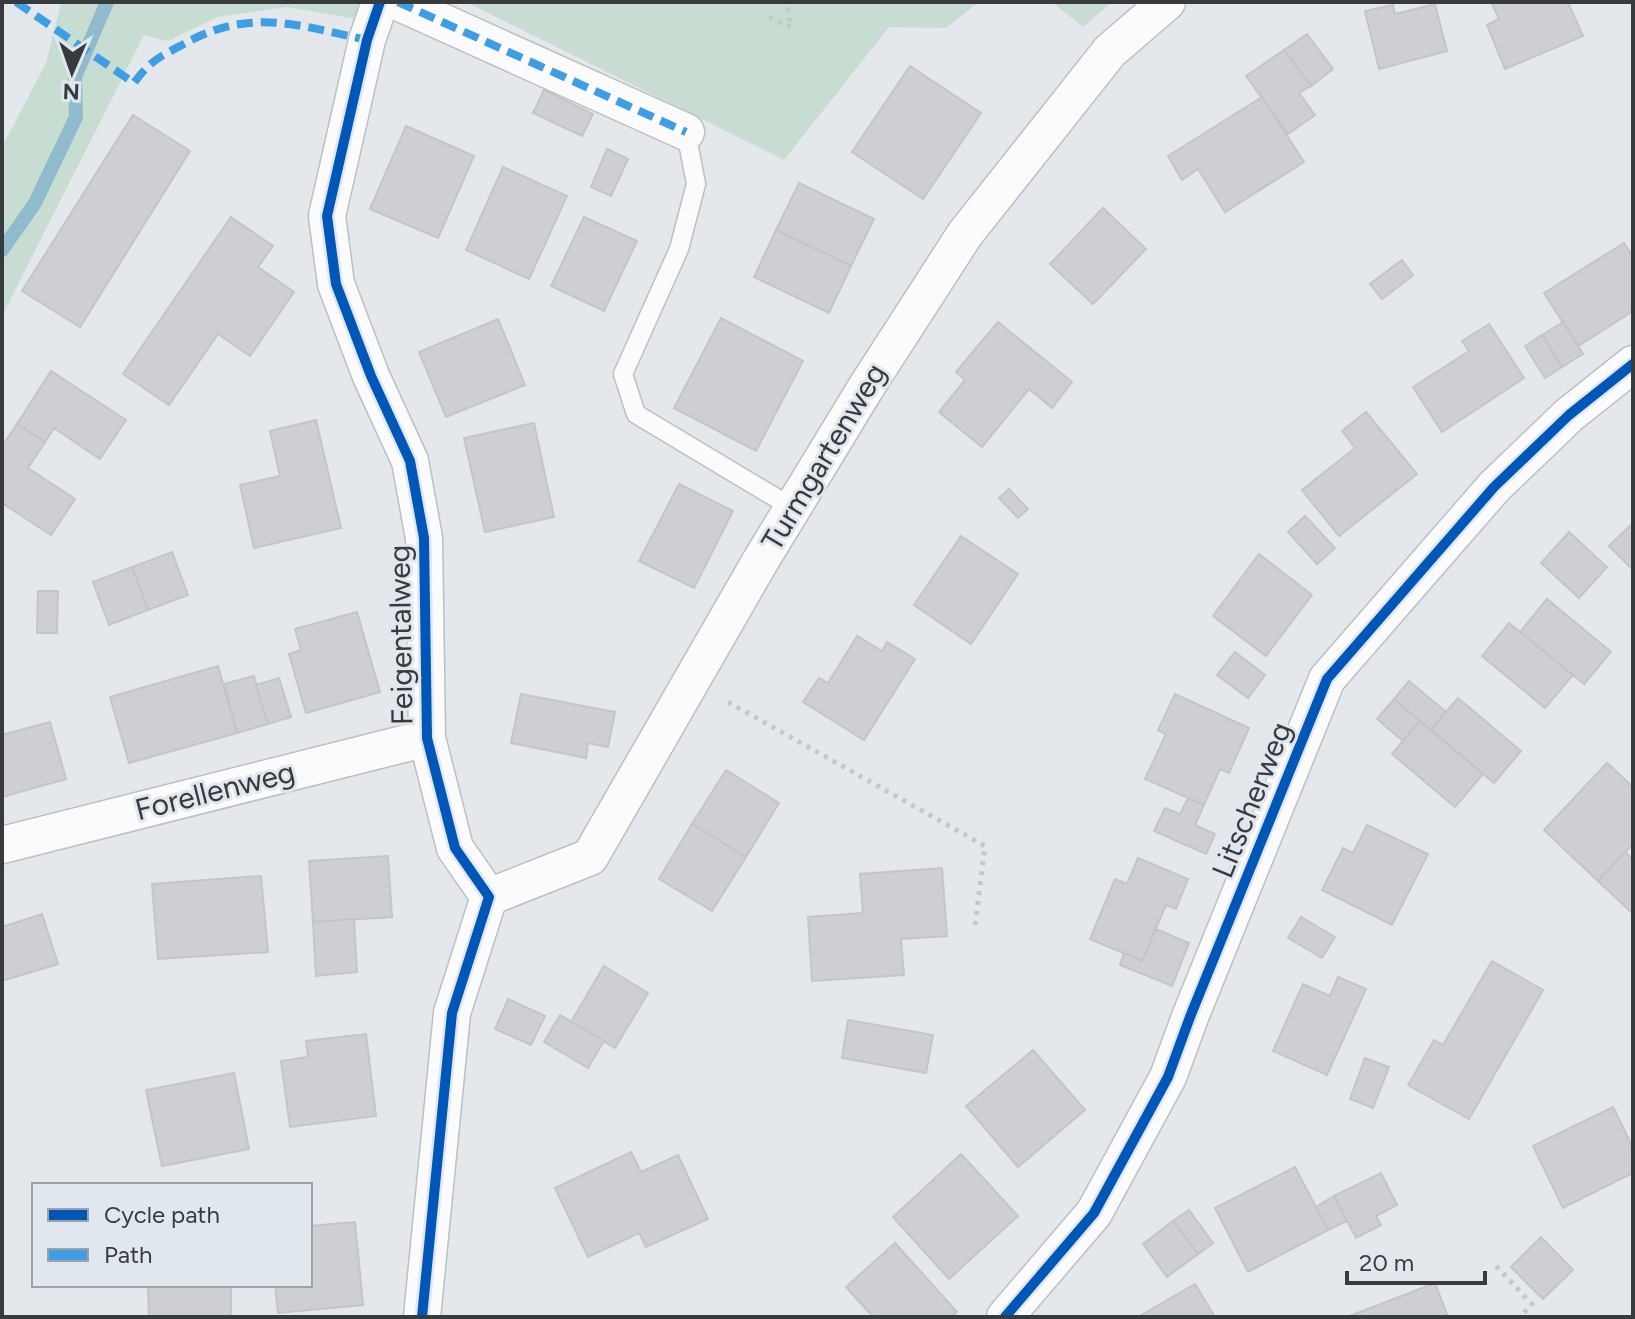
<svg xmlns="http://www.w3.org/2000/svg" width="1635" height="1319" font-family="Figtree,sans-serif">
	<rect width="100%" height="100%" fill="#e4e7eb"/>
	<g fill="#c8ddd1">
		<path d="M61,2h307l-6,18 -74,-13 -71,10 -49,24 -24,-6 -142,281v-169l44,-84z"/>
		<path d="M466,2h513l-33,26 -57,-1 -105,133z"/>
		<path d="M1052,2h60l-29,25z"/>
	</g>
	<g fill="none" stroke-linecap="round" stroke-linejoin="round">
		<path stroke="#8fbbcd" stroke-width="14" d="M2,250l33,-47 41,-86 -1,-40 32,-75"/>
	</g>
	<g fill="#cdcfd2" stroke="#c3c5c8" stroke-width="2">
		<path d="M1491,2h77l15,34 -78,33 -18,-44 12,-6z"/>
		<path d="M1435,4l12,47 -68,18 -14,-58 28,-6 2,9z"/>
		<path d="M1307,34l26,35 -22,17 -27,-36z"/>
		<path d="M1284,50l27,36 -12,7 16,22 -27,19 -42,-58z"/>
		<path d="M910,66l71,47 -58,86 -71,-47z"/>
		<path d="M544,90l49,24 -11,22 -49,-23z"/>
		<path d="M1262,97l42,65 -79,50 -27,-43 -16,11 -14,-24z"/>
		<path d="M133,115l57,36 -110,176 -58,-36z"/>
		<path d="M406,126l68,30 -36,82 -68,-29z"/>
		<path d="M607,149l21,10 -17,37 -20,-9z"/>
		<path d="M503,167l64,29 -38,83 -63,-29z"/>
		<path d="M799,183l75,36 -23,47 -75,-36z"/>
		<path d="M1103,208l43,41 -53,55 -43,-40z"/>
		<path d="M231,217l42,29 -15,21 36,25 -44,64 -32,-22 -49,71 -46,-31z"/>
		<path d="M584,217l53,24 -33,70 -53,-25z"/>
		<path d="M776,230l75,36 -22,47 -75,-36z"/>
		<path d="M1624,243l9,14v54l-55,35 -34,-53z"/>
		<path d="M1402,260l11,15 -31,24 -12,-15z"/>
		<path d="M721,318l82,43 -47,90 -82,-43z"/>
		<path d="M498,319l27,66 -79,32 -27,-65z"/>
		<path d="M998,322l74,60 -20,26 -23,-19 -47,58 -43,-35 26,-32 -9,-8z"/>
		<path d="M1563,322l20,32 -21,13 -20,-32z"/>
		<path d="M1489,324l35,54 -82,54 -29,-45 56,-36 -7,-10z"/>
		<path d="M1542,335l20,32 -17,11 -20,-32z"/>
		<path d="M51,371l75,49 -26,39 -46,-31 -9,14 -28,-18z"/>
		<path d="M1366,412l51,62 -78,62 -37,-46 53,-42 -13,-17z"/>
		<path d="M316,420l25,108 -87,20 -14,-63 40,-9 -10,-45z"/>
		<path d="M534,423l20,94 -69,15 -21,-94z"/>
		<path d="M17,424l28,18 -17,26 47,31 -24,36 -49,-32v-57z"/>
		<path d="M679,484l54,27 -39,77 -55,-27z"/>
		<path d="M1009,489l19,20 -10,9 -19,-20z"/>
		<path d="M1305,516l30,32 -18,16 -29,-32z"/>
		<path d="M1633,523v47l-24,-24z"/>
		<path d="M1569,532l38,35 -28,31 -38,-35z"/>
		<path d="M961,536l57,38 -47,70 -57,-39z"/>
		<path d="M172,552l16,43 -40,15 -16,-43z"/>
		<path d="M1259,554l53,41 -46,61 -53,-40z"/>
		<path d="M132,567l16,43 -39,15 -16,-43z"/>
		<path d="M38,591h20l-1,42h-20z"/>
		<path d="M1547,599l64,53 -27,32 -64,-52z"/>
		<path d="M357,612l23,80 -74,21 -17,-59 12,-4 -6,-21z"/>
		<path d="M1509,623l64,52 -28,33 -63,-52z"/>
		<path d="M857,636l25,15 5,-9 28,17 -51,81 -61,-38 16,-24 9,5z"/>
		<path d="M1235,652l30,23 -17,23 -31,-23z"/>
		<path d="M218,666l19,67 -108,30 -19,-66z"/>
		<path d="M254,676l14,48 -31,9 -13,-49z"/>
		<path d="M279,678l12,39 -23,7 -12,-39z"/>
		<path d="M1409,681l37,31 -15,18 -37,-31z"/>
		<path d="M521,694l94,18 -7,35 -20,-4 -2,15 -75,-15z"/>
		<path d="M1175,694l74,34 -20,45 -9,-4 -16,36 -59,-26 21,-45 -8,-4z"/>
		<path d="M1458,698l63,53 -27,32 -63,-53z"/>
		<path d="M1394,699l26,22 -17,20 -26,-22z"/>
		<path d="M1420,721l63,53 -28,33 -63,-53z"/>
		<path d="M50,722l16,57 -64,18v-62z"/>
		<path d="M1607,763l26,24v57l-35,37 -54,-51z"/>
		<path d="M726,770l53,33 -33,54 -54,-33z"/>
		<path d="M1188,798l16,7 -9,20 20,9 -9,20 -52,-23 11,-23 15,6z"/>
		<path d="M692,824l54,33 -34,54 -53,-32z"/>
		<path d="M1367,825l61,29 -36,71 -70,-35 21,-42 10,5z"/>
		<path d="M1625,852l8,8v54l-35,-33z"/>
		<path d="M388,856l4,61 -79,5 -4,-61z"/>
		<path d="M1138,858l50,21 -12,30 -10,-4 -24,56 -52,-22 25,-60 12,5z"/>
		<path d="M942,868l5,68 -46,3 3,36 -92,6 -4,-64 55,-4 -3,-39z"/>
		<path d="M261,876l7,76 -110,7 -6,-75z"/>
		<path d="M42,914l16,50 -56,17v-54z"/>
		<path d="M1301,917l34,20 -13,21 -34,-20z"/>
		<path d="M354,919l3,53 -41,4 -3,-54z"/>
		<path d="M1156,929l33,14 -17,43 -52,-21 4,-12 18,8z"/>
		<path d="M1492,961l51,29 -74,129 -61,-34 26,-45 9,5z"/>
		<path d="M604,966l44,27 -33,55 -44,-26z"/>
		<path d="M1338,977l28,12 -39,86 -54,-24 30,-67 27,12z"/>
		<path d="M508,999l37,17 -14,29 -36,-16z"/>
		<path d="M560,1015l44,26 -16,27 -44,-26z"/>
		<path d="M848,1020l85,15 -7,38 -84,-15z"/>
		<path d="M366,1034l10,82 -86,11 -9,-66 27,-4 -2,-16z"/>
		<path d="M1033,1050l52,60 -67,57 -52,-61z"/>
		<path d="M1365,1058l24,9 -16,41 -23,-9z"/>
		<path d="M234,1073l15,76 -87,17 -16,-76z"/>
		<path d="M1613,1107l20,41v25l-70,35 -30,-62z"/>
		<path d="M631,1152l10,20 37,-17 30,64 -62,28 -7,-14 -51,24 -33,-69z"/>
		<path d="M961,1154l57,62 -69,63 -56,-62z"/>
		<path d="M1295,1167l33,63 -80,42 -33,-64z"/>
		<path d="M1381,1173l16,32 -21,11 5,9 -25,13 -22,-42z"/>
		<path d="M1334,1196l13,25 -19,9 -12,-23z"/>
		<path d="M1189,1210l24,33 -15,11 -25,-33z"/>
		<path d="M1173,1221l25,33 -31,23 -24,-33z"/>
		<path d="M355,1222l8,83 -85,8 -3,-28h35v-59z"/>
		<path d="M1541,1237l32,33 -30,29 -32,-32z"/>
		<path d="M895,1243l62,69 -6,5h-78l-27,-30z"/>
		<path d="M1435,1283l13,34h-101z"/>
		<path d="M1195,1284l20,33h-77z"/>
		<path d="M148,1285h83v32h-82z"/>
	</g>
	<g fill="none" stroke-linecap="round" stroke-linejoin="round">
		<defs>
			<path id="service" d="M686,132l10,52 -17,65 -56,125 13,40 157,94"/>
			<g id="minor">
				<path d="M380,2l-13,38 -40,176 9,68 35,92 39,85 14,77 3,200 28,110 34,49 -37,116 -30,304"/>
				<path d="M398,2l288,130"/>
				<path d="M2,845l425,-107"/>
				<path d="M489,897l101,-40 171,-297 104,-171 100,-155 145,-183 57,-49"/>
				<path d="M1005,1317l89,-104 74,-136 22,-60 137,-338 167,-192 75,-72 64,-51"/>
			</g>
		</defs>
		<use href="#service" stroke="#bdbfc2" stroke-width="21"/>
		<use href="#minor" stroke="#bdbfc2" stroke-width="39"/>
		<g stroke="#c7c7c9" stroke-width="5" stroke-dasharray="4 6" stroke-linecap="butt">
			<path d="M769,17l22,10 -4,-25"/>
			<path d="M728,702l257,144 -10,80"/>
			<path d="M1496,1266l36,38 -12,13"/>
		</g>
		<use href="#service" stroke="#fbfbfc" stroke-width="18"/>
		<use href="#minor" stroke="#fbfbfc" stroke-width="36"/>
		<g stroke="#3e9ee3" stroke-width="8" stroke-dasharray="16 8" stroke-linecap="butt">
			<path d="M16,2l118,81c16,-22 25,-26 48,-38 67,-38 115,-20 185,-5"/>
			<path d="M398,2l288,130"/>
		</g>
		<defs>
			<g id="cycleway">
				<path d="M380,2l-13,38 -40,176 9,68 35,92 39,85 14,77 3,200 28,110 34,49 -37,116 -30,304"/>
				<path d="M1005,1317l89,-104 74,-136 22,-60 137,-338 167,-192 75,-72 64,-51"/>
			</g>
		</defs>
		<use href="#cycleway" stroke="#e1e7ee" stroke-width="15"/>
		<use href="#cycleway" stroke="#0057b8" stroke-width="10"/>
	</g>
	<g text-anchor="middle" stroke-width="6" stroke-linejoin="round" paint-order="stroke">
		<g font-size="30" fill="#383b3d" stroke="#e1e7ee">
			<text transform="translate(824 457) rotate(-59)" y="10">Turmgartenweg</text>
			<text transform="translate(401 635) rotate(-91)" y="10">Feigentalweg</text>
			<text transform="translate(215 791) rotate(-14)" y="10">Forellenweg</text>
			<text transform="translate(1252 800) rotate(-68)" y="10">Litscherweg</text>
		</g>
	</g>
	<rect width="1635" height="1319" fill="none" stroke="#383b3d" stroke-width="8"/>
	<rect x="32" y="1183" width="280" height="104" fill="#e1e7ee" stroke="#9da2a7" stroke-width="2"/>
	<rect x="48" y="1209" width="40" height="12" fill="#0057b8" stroke="#9da2a7" stroke-width="2"/>
	<text x="104" y="1223" font-size="24" fill="#383b3d">Cycle path</text>
	<rect x="48" y="1249" width="40" height="12" fill="#3e9ee3" stroke="#9da2a7" stroke-width="2"/>
	<text x="104" y="1263" font-size="24" fill="#383b3d">Path</text>
	<g transform="translate(72 72) rotate(182)" stroke="#e1e7ee" stroke-width="6" paint-order="stroke">
	<path d="M0-6L14 30L0 20L-14 30Z" fill="#383b3d"/>
	<text y="-12" font-size="22" font-weight="bold" text-anchor="middle" fill="#383b3d">N</text>
	</g>
	<path d="M1347 1271v12h138v-12" fill="none" stroke="#383b3d" stroke-width="4"/>
	<text x="1359" y="1271" font-size="24" fill="#383b3d" stroke="#e1e7ee" stroke-width="6" paint-order="stroke">20 m</text>
</svg>
